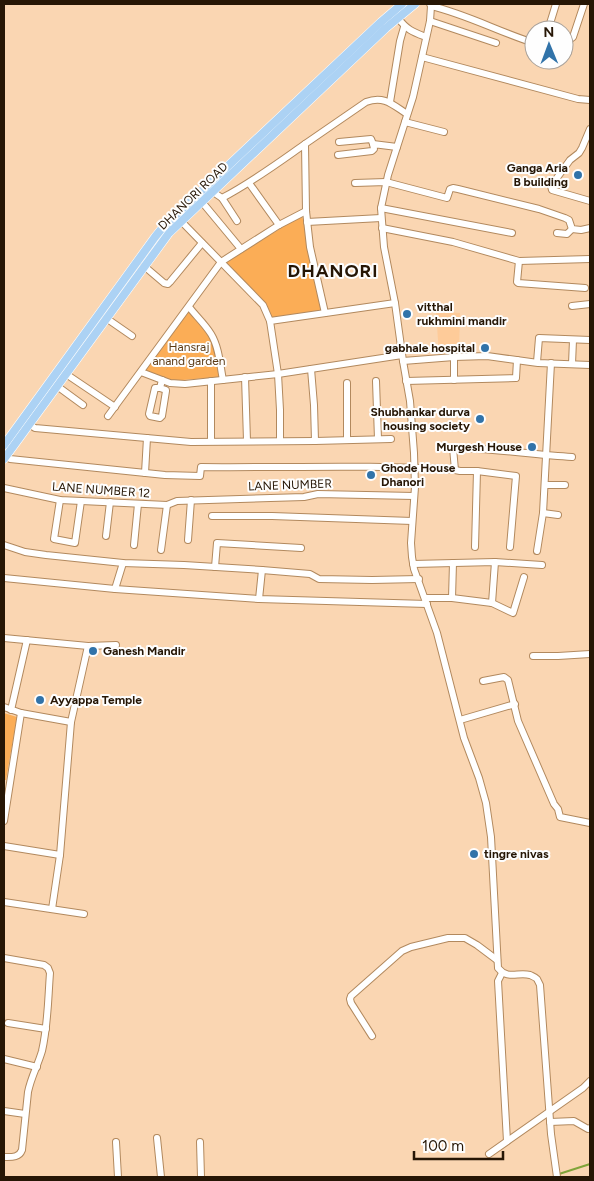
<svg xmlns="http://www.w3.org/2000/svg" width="594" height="1181" font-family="Figtree,sans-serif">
	<rect width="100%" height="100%" fill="#fad6b2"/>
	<path fill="#fecb99" d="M436,311l24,2 -1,41 -20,1z"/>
	<g fill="#fbad56">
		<path d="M302,215l20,96 -50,7 -45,-54v-2z"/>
		<path d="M188,311l23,27 9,39 -50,4 -26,-10z"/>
		<path d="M4,713l13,4 -11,63h-2z"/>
	</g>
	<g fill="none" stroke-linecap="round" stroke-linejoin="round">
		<path stroke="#7fa439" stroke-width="2" d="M559,1174l31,-10"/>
		<defs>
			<g id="minor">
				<path d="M430,4l1,2 -1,15 -17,76 -25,78 -7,33 3,39 11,56 8,58 7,40 4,52 1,34 -4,56 1,14 2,12 23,64 27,105 15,40 7,25 5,34 7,131c10,12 19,4 32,7 2,1 5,2 7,4l3,6 11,149 6,43"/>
				<path d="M431,6c35,8 68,26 103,37"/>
				<path d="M398,18c9,12 15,14 28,19"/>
				<path d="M430,21l66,22"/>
				<path d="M548,30l8,-26"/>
				<path d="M564,38l5,2 4,-3 11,-33"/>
				<path d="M564,51l4,1"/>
				<path d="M422,57l156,42 12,1"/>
				<path d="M390,102l10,-61 4,-14"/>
				<path d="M405,122l39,10"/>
				<path d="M590,129l-8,19 -3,5 -9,7 -19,26 1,4 38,11"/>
				<path d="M339,142l32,-3 2,5"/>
				<path d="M338,155l34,-4 2,-2 -1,-5 24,3"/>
				<path d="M249,183l30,42"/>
				<path d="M355,183l31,-1 61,16 3,-9 3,-1 5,1 81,20 26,9 4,2 3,9 9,1 9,-2"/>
				<path d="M213,192l9,6c29,-15 56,-35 83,-54"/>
				<path d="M222,198l15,23"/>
				<path d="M202,202l39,47"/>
				<path d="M381,208l131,25"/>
				<path d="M179,219l84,86 7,16 8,53 2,36v31"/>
				<path d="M307,222l74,-4"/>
				<path d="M382,228l71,14 66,19 71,-2"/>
				<path d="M557,233l10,1 5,-5"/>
				<path d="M519,261l-2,21 1,1 67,5"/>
				<path d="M144,266l20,17 4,1 2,-2 32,-39"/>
				<path d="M572,306l18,-2"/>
				<path d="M189,307c7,9 16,17 22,27 8,13 9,31 12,46"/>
				<path d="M325,313l-15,-66 -4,-36 -1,-67 61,-42c18,-7 27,3 41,12"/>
				<path d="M106,318l26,18"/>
				<path d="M270,321l125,-18"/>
				<path d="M454,357v23"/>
				<path d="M403,361l51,-4 33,-1 51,7 52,2"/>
				<path d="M537,362l2,-24 51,2"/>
				<path d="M572,364l1,-24"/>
				<path d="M311,369l3,36 1,36"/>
				<path d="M141,372l29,11 15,1 93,-10 124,-19"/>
				<path d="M66,374l49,33"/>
				<path d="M245,377l2,64"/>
				<path d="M211,381v60"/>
				<path d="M376,381l2,58"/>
				<path d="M406,381l110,-3 1,-18"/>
				<path d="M57,386l26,19"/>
				<path d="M160,388l6,2v1l-4,25 -2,2 -10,-2 -1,-2 6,-26h5l2,-8"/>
				<path d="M108,416l113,-154 58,-37 27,-14"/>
				<path d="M25,422l10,6 156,14 124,-1 76,-2"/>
				<path d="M347,440v-57"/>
				<path d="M4,455l6,4 155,16 35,1 1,-9c84,1 169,-3 254,3l5,1h17l39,5 -6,71"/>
				<path d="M455,470l-2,-22c40,0 80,7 119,9"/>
				<path d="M145,473l2,-35"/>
				<path d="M545,485h20"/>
				<path d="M4,488l56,12 107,5 10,-4 127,-4 14,-3 96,2"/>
				<path d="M60,500l-6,39 21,4 6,-42"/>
				<path d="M543,513l15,2"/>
				<path d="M212,516h60l140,5"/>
				<path d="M106,536l4,-34"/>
				<path d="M188,540l3,-40"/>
				<path d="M4,545l21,7 21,3 77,8 61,2 78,5 48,4 9,5 53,1 47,-1"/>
				<path d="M134,545l4,-41"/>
				<path d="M475,547l2,-76"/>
				<path d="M161,550l6,-45"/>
				<path d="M537,551l6,-38 8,-150"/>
				<path d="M413,564l82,-2 47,3"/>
				<path d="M215,567l2,-24 84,5"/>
				<path d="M4,578l111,11 144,10 168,5"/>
				<path d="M115,589l8,-26"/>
				<path d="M425,598h27l40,5 21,10 11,-36"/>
				<path d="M452,598l1,-35"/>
				<path d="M259,599l3,-29"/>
				<path d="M492,603l3,-41"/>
				<path d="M4,638l84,8 28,-1"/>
				<path d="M533,656h25l32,-2"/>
				<path d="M483,681l21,-4 4,3 10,41 36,83 4,5 2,8 30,6"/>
				<path d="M4,707l17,6 50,9"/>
				<path d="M11,710l16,-70"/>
				<path d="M460,720l55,-16"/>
				<path d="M4,821l17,-108"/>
				<path d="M4,846l56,9"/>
				<path d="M4,902l80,12"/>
				<path d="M52,909l8,-54 11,-133 17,-76"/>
				<path d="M4,958l40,7 4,3 2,5c-2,26 -2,52 -8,78 -4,14 -11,26 -14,41l-6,58c-3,8 -11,7 -18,7"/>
				<path d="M502,973l-4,8 9,160"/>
				<path d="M8,1023l38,6"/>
				<path d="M372,1036l-21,-33 -1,-4 1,-3 51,-45 9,-4 37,-9h17l12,7 20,15"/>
				<path d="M4,1059l33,8"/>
				<path d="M4,1111l21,3"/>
				<path d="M550,1122l24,-1 14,8 2,-1"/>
				<path d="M157,1138l4,39"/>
				<path d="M116,1142l2,35"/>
				<path d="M200,1142l1,35"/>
				<path d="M489,1154l94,-66 7,-7"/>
			</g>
			<g id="major">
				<path d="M4,445l151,-208 8,-10 218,-205 21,-18"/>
				<path d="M4,459l165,-226 217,-205 29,-24"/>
			</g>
		</defs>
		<use href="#minor" stroke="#b2895e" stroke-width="8"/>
		<use href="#major" stroke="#fff" stroke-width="9"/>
		<use href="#minor" stroke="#fff" stroke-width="6"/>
		<use href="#major" stroke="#acd2f4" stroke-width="8"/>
	</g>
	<g fill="#3173a9" stroke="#fefefe" stroke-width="2">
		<circle cx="578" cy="175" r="5"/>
		<circle cx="407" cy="314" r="5"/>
		<circle cx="485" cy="348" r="5"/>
		<circle cx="480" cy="419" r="5"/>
		<circle cx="532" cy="447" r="5"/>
		<circle cx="371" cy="475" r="5"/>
		<circle cx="93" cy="651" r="5"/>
		<circle cx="40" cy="700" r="5"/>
		<circle cx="474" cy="854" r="5"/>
	</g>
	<g text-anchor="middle" stroke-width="4" stroke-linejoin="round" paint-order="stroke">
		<g font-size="12" font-weight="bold" fill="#261605" stroke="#fefefe" text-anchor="start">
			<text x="568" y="172" text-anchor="end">Ganga Aria<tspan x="568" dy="14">B building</tspan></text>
			<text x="417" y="311">vitthal<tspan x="417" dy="14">rukhmini mandir</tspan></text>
			<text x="475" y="352" text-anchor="end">gabhale hospital</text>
			<text x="470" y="416" text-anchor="end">Shubhankar durva<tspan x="470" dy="14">housing society</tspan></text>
			<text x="522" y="451" text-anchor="end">Murgesh House</text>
			<text x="381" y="472">Ghode House<tspan x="381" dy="14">Dhanori</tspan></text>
			<text x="103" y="655">Ganesh Mandir</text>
			<text x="50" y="704">Ayyappa Temple</text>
			<text x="484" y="858">tingre nivas</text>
		</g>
		<g font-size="12" fill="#261605" stroke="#fefefe">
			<text transform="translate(193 196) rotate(-44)" y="4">DHANORI ROAD</text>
			<text transform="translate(290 485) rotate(-2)" y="4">LANE NUMBER</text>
			<text transform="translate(101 490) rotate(4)" y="4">LANE NUMBER 12</text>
		</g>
		<g font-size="12" fill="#5b3a15" stroke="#fefefe">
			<text x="189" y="351">Hansraj<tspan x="189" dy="14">anand garden</tspan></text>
		</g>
		<g font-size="18" font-weight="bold" letter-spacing="1" fill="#261605" stroke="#fefefe">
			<text x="333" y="277">DHANORI</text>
		</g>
	</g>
	<rect width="594" height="1181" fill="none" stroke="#261605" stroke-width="10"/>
	<g transform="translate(549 45) rotate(359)"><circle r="24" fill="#fefefe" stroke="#a8a19a"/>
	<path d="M0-4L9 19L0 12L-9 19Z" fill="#3173a9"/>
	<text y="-8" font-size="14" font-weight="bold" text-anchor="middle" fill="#261605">N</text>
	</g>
	<path d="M414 1151v8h89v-8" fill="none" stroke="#261605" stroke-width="2.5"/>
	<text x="422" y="1151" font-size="15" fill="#261605" stroke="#fefefe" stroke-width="4" paint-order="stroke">100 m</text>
</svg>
